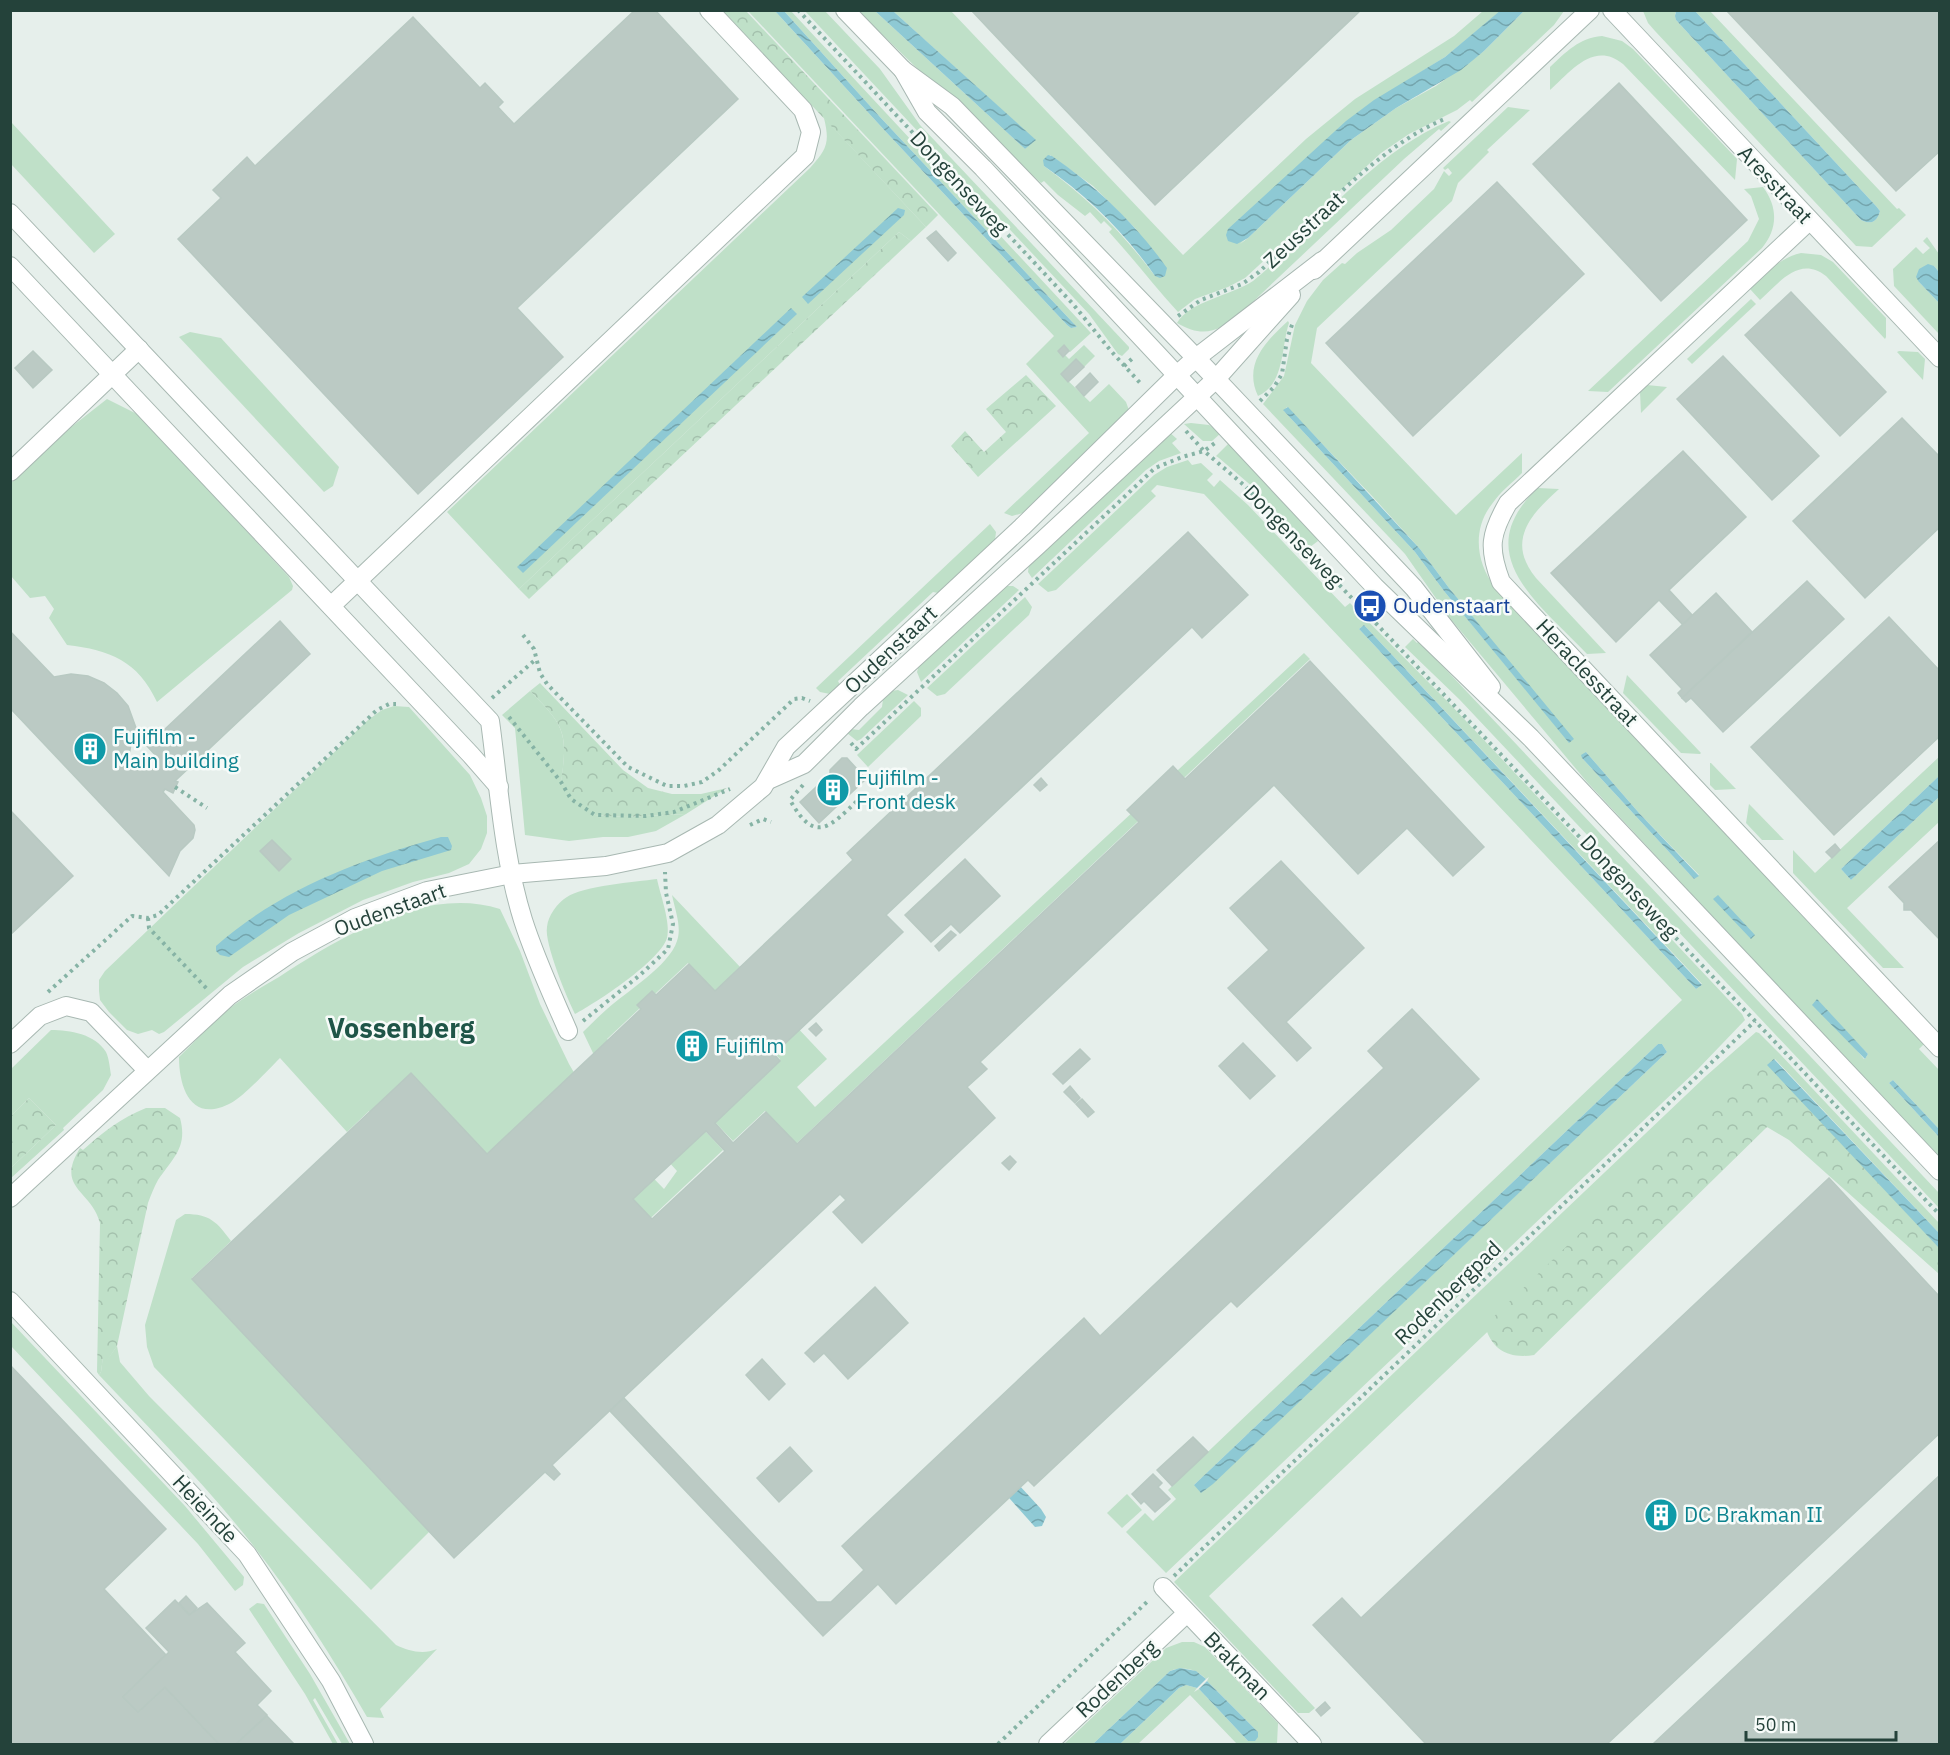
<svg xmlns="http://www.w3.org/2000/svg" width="1950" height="1755" font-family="'IBM Plex Sans',sans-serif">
	<defs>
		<pattern id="forest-crowns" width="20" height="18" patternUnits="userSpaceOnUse" patternTransform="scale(1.5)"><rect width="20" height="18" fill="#bfe0c8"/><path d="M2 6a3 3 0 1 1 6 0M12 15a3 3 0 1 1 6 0" fill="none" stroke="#a4c1ad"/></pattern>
		<pattern id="water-waves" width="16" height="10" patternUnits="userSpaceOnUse" patternTransform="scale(1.5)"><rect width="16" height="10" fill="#8ec9d4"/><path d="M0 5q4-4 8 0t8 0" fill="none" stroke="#74a5ad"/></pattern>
	</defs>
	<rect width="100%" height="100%" fill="#e6efeb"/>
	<g fill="#bfe0c8" fill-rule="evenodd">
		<path d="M748,11h27l112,122 180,192 4,3 6,-1 -197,-210 -96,-106h7l300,322 -21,19 -6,-6 -1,10 2,-1 4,4 15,-14 11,11 -11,11 -8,-8 -15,15 29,28 19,-18 17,18 4,11 -107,100 -11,3 -8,-3 85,-80 -63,-69 28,-28z"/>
		<path d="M805,11h20l55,58 40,56 209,222v2l-7,7 -4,-2 -29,-40z"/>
		<path d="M858,11h17l150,138 10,-9 -142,-129h58l232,244 123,-116 49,-40 99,-63 29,-25h18l-56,46 -40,25 -165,162 8,-6 103,-98 45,-32 40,-22 48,-35 40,-40h40l-10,14 -82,77 -2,-2 -13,10 -48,24 -28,19 -136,125 -17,9 -33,12 -17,13c-24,-26 -45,-54 -69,-80l3,-3 -8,-8 -3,3 -11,-12 -5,4 -27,-21 -14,-14 -3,2 -115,-106zM1050,155l43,31 43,43 19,47c-33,-44 -66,-77 -111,-110z"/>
		<path d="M1643,11h37l-5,2 1,7 185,200c10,5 16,2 19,-9l-4,-5 -181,-195h15l187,198 2,-1 7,7 -34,32 -16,-1 -201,-215 -7,-8z"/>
		<path d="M1602,36l20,5 11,8 104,110 -2,21 -112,-116c-29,-24 -53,8 -73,26v-23c16,-15 29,-29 52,-31z"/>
		<path d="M1508,107l22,3 -43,40 2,2 -31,31 -6,18 -135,127 -6,35 145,152 66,-62v20c-10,10 -22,19 -30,31 -20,25 -16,59 3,83l430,456 -6,6 20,21v59l-46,-49 -4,3 50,54v22l-352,-377 -138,-165 -44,-63 -142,-150 21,-28 11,-51 12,-24 16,-21 19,-17 3,1 12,-11 34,-23 43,-41 10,-18 5,5 3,-3 -4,-5 -3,2 -2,-2zM1287,407l85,89 48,53 29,39 86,106 35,49 -126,-152 -29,-39 -131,-141zM1586,752l53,61 60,62 -5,4 -112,-121zM1816,1000l52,54 -3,5h-1z"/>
		<path d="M824,118l102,109 -15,14 -12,-9 -380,357 -72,-77 363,-344c17,-19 20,-25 14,-50z"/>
		<path d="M1449,121l2,1 -10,9 -2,-2 -35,30 -163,154c-22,18 -37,26 -64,10 13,-22 53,-27 76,-42 64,-53 117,-127 196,-160z"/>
		<path d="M11,122l104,112 -21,19 -83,-89z"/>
		<path d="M1763,187c15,20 15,42 -1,61l-154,144 -20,-1 160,-150 11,-22 -8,-23 -7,-7z"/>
		<path d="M1927,237l12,17v18l-5,-6 -15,16 20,21v31l-45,-48 -1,-17 23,-22 7,7 7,-6 -7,-7z"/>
		<path d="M1801,253l20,2 12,7 53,56v19l-1,2 -59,-63c-27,-21 -47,7 -66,24l-10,-11c15,-15 29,-31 51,-36z"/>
		<path d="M1751,299l5,5 -64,60 -5,-5z"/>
		<path d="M1288,321l1,2c-8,24 -4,61 -31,73 -15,-32 8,-55 30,-75z"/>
		<path d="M190,332l31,6 118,129 -6,19 -9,6 -145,-155z"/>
		<path d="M1899,351l19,1 7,7 -2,21 -26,-28z"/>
		<path d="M1647,385l20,2 -26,26 -1,-21z"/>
		<path d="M107,399l32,16 150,162 4,9 -1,4 -135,112c-19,-41 -47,-52 -90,-57l-18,-27 5,-9 -9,-13 -15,2 -19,-22v-93l59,-55z"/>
		<path d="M1191,423l18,2 12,8 -9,8h-9l-19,-17z"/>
		<path d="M1168,431l9,8 -5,4 9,10 -22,8 -13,9 -114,108 -4,-6 1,-8z"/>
		<path d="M1231,441l82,92 5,8 -8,6 -56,-59 -35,-30 -3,-2z"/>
		<path d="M1188,460l4,5 9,-2 12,11 -6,6 7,7 6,-7 28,25 97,102 5,-4 100,101 292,310 3,6 -47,49 -532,504 -40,-41 19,-19 8,8 23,-22 -8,-9 3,-3 511,-487 -478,-506 -47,-9 -6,6 5,5 -100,94 -8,2 -10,-8 116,-109 13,-8zM1364,625l338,359v1l-6,4 -337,-360zM1658,1044h4l5,8 -455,432 -18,1z"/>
		<path d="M1538,488l21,1c-29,26 -53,52 -23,89l70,75 -19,1c-47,-50 -120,-100 -49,-166z"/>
		<path d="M990,524l6,8 -1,8 -57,53 -5,-1 -95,89 2,4 -10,9 -10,-2 -4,-4z"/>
		<path d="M1006,586h7l6,4 -98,92 -4,-10 2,-7z"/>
		<path d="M1025,597l7,10 -3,8 -84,79 -8,2 -10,-8z"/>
		<path d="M1413,639l4,4 2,-2 520,552v15l-480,-509 -54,-52z"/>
		<path d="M1304,653l6,6 -514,485 -31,-33 -32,30 -19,-20 66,-62 -92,-96 -81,76 91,97 7,-5 18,19 -168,158 -186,-197 -22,21 -67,-74c-12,12 -36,38 -49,45 -39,21 -52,-14 -52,-46 16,-15 32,-34 50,-48 15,-12 33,-22 50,-32 60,-39 146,-92 221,-68l20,42 20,53 29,60 20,34 34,49 41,42 13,-18 -18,-20 -56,-77 -20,-42c8,-8 16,-16 24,-23 19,-17 62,-43 70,-68 5,-14 -2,-31 -5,-46l155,164 -30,28 18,20z"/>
		<path d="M1627,675l74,78 -1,1 -19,-1 -58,-60z"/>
		<path d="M898,690l10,5 -47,44 -4,2 -10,-8 4,-4 8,1 23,-23 1,-8 8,-8z"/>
		<path d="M530,691c35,35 38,42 31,92l34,32 31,2 60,-3 -30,17 -28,6h-25l-34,4 -44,-6 -10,-107 -13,-13z"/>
		<path d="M914,701l7,7v8l-53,51 -11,-12z"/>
		<path d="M394,706l15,1 61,68 11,23 6,18v17l-6,16 -12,15 -20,9 -36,9 -50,18 -64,33 -56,34 -79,65 -5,2 -7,-4 -14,4 -11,-4 -18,-18 -9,-12 -1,-9v-11l6,-9 263,-251 14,-10z"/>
		<path d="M1939,757v19l-98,93 10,11 88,-83v25l-92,86 57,60h-21l-90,-95v-23l22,23z"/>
		<path d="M1710,763h1l25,26 -21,1 -5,-5z"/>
		<path d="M1749,804l4,4 31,32h-22l-16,-17z"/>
		<path d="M657,879c3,15 14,44 10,59 -7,23 -71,65 -92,76 -8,-16 -31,-71 -28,-87 1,-11 10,-24 20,-30 16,-11 68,-15 90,-18z"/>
		<path d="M51,1030c19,0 44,4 55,22 3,6 4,17 5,23l-8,15 -40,38 1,2 -53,48v-10l45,-43 -27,-27 -18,18v-47z"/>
		<path d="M1756,1032l3,1 21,21 159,169v10l-164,-174 -566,537 106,112 -6,5h-11l-124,-131 532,-506z"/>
		<path d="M185,1214c25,0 32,8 46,27l-39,37 238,253 -59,59 -217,-223 -7,-20 -2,-22 31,-105z"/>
		<path d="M11,1322l174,184 59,71 -1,8 -8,6 -37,-47 -187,-198z"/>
		<path d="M117,1346l3,16 29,34 247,249c13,6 27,10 41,4l-57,60 4,9 -17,-1c-37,-64 -76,-125 -123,-183 -45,-56 -96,-107 -145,-159l2,-3 2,-16 4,4z"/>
		<path d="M1127,1494l15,16 -20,18 -15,-15z"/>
		<path d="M257,1603l7,1 46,70 40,70h-8l-27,-46 -2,2 25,44h-5l-28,-50 -56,-85z"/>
		<path d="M1182,1642h12l11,5 73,76 -1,21h-40l-47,-49 -52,49h-18l59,-56 7,-3 11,3 -3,4 5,-3 49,52 10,-9 -51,-51 2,-4 -3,2c-10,-10 -22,-13 -36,-8l-77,73h-29l102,-96z"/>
	</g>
	<g fill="url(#forest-crowns)">
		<path d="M723,11h23l192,204 -12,12z"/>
		<path d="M899,232l12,9 -382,358 -10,-10z"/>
		<path d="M1026,375l30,31 -78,71 -27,-31 14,-15 19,21 22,-20 -20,-23z"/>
		<path d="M540,683l83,87 25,18 24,6h29l26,-6 -41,26 -60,3 -31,-2 -24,-16 -10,-17c7,-49 4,-56 -31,-91z"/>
		<path d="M1767,1053l172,182v39l-150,-134 -22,-13 -233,228c-25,4 -43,-5 -49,-30z"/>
		<path d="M29,1098l27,27 -45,43v-52z"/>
		<path d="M146,1108h19l15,10c8,29 -7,40 -22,62 -4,7 -7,15 -10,23l-31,143 -10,15 -4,-4 -2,15 -2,3 -2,-3 3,-149c-9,-34 -45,-34 -20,-75l3,2c20,-18 38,-32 63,-42z"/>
	</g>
	<g fill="url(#water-waves)">
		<path d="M1501,10l23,1 -40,40 -23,19 -65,38 -45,32 -103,98 -11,6 -9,-3 -2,-6 2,-6 118,-108 28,-21 71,-43z"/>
		<path d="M775,11h9l96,106 197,210 -6,1 -4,-3 -180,-192z"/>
		<path d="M875,11h18l143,129 -11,9z"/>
		<path d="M1676,11h19l181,195 4,5c-3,11 -9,14 -19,9l-185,-200 -1,-4z"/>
		<path d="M1048,155l4,1c45,31 83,67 115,112l-2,8 -5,2 -5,-2c-30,-43 -67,-80 -111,-110l-1,-6z"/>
		<path d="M898,208l7,2 -1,5 -96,89 -6,-7z"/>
		<path d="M1928,264l6,2 5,6v31l-20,-21 -3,-5 3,-8z"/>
		<path d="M791,308l6,6 -274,259 -6,-6z"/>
		<path d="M1288,407l132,142 29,39 125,151 -5,4 -125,-152 -29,-39 -132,-142z"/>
		<path d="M1364,625l338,360 -6,4 -337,-360z"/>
		<path d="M1586,752l53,61 60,63 -5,3 -112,-121 -1,-3z"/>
		<path d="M1939,776v21l-88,83 -10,-11z"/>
		<path d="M441,837h7l4,9 -1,4 -69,21 -93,44 -60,42 -9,-2 -4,-4v-5c63,-56 145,-87 225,-109z"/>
		<path d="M1718,895l37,40 -4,4 -38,-40z"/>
		<path d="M1817,999l51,55 -3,5 -53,-54z"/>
		<path d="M1658,1044h4l5,8 -454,432 -12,9 -7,-8z"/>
		<path d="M1774,1059l165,174v15l-172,-183z"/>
		<path d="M1893,1080l46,49v8l-50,-54z"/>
		<path d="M996,1460l45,49 5,8 -4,9 -7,1 -56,-63z"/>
		<path d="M1180,1668l16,3 10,8 -9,9 -11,-3 -7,3 -59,56h-27l77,-73z"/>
		<path d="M1207,1681l51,51v5l-3,4h-7l-49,-52z"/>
	</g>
	<g fill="#bbcac4" stroke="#b8c9c2" stroke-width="1.5" fill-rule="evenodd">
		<path d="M635,10h20l83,89 -221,209 46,49 -145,137 -240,-255 43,-41 -8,-8 34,-33 8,9 158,-149 67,71 5,-5 18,19 -5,5 16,17z"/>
		<path d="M971,10h390l-206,195z"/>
		<path d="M1726,10h214v141l-44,40z"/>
		<path d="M1619,83l128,137 -86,81 -128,-137z"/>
		<path d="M1497,182l87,92 -171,162 -87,-93z"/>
		<path d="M936,231l20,22 -8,8 -21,-23z"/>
		<path d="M1791,292l95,100 -46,44 -95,-101z"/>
		<path d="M1064,345l5,6 -6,6 -5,-6z"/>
		<path d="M33,351l19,19 -19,18 -18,-20z"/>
		<path d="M1723,356l96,100 -47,44 -95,-101z"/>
		<path d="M1076,359l8,8 -16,15 -7,-8z"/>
		<path d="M1090,373l8,9 -14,14 -8,-9z"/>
		<path d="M1902,418l38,39v70l-75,71 -72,-77z"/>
		<path d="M1683,451l63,66 -77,73 24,26 -10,9 -24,-25 -43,42 -65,-69z"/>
		<path d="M1188,532l60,63 -46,43 -10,-11 -306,288 17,17 -129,122 6,7 -65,62 18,20 33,-31 31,32 342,-322 -12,-12 46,-44 12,13 125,-118 174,186 -31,29 -46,-48 -49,46 -84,-89 -294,277 7,7 -20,18 28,31 -133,125 -29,-31 13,-12 -6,-6 -288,271 8,9 -6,6 -9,-8 -91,86 -262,-279 219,-206 76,81 154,-145 -4,-4 15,-14 4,4 33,-31 26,27 138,-131 -6,-7zM706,1131l19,20 -73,68 -19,-20z"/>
		<path d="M1807,581l37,38 -121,113 -32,-34 -5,4 -4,-4z"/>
		<path d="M1716,593l36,39 -70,66 -4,-5 4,-4 -32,-34z"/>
		<path d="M1889,617l51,54v65l-106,99 -83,-88z"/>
		<path d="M280,621l30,33 -135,127 3,1 -5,11 -8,-4 -2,3 31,33 1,5 -2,8 -13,13 -11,25 -159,-168v-77l44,46 17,-3 17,2 16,7 13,10 11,13 8,22v17l-5,-1 -2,12 14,15 15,-13 -11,-12z"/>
		<path d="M842,758h5l19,21 -47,44 -19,-21 30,-28v-4z"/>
		<path d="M1041,778l6,7 -7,6 -6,-6z"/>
		<path d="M10,810l63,66 -63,59z"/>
		<path d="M272,840l19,19 -12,12 -19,-20z"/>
		<path d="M1940,840v100l-29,-30h-7v-7l-15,-16z"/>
		<path d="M1835,844l5,6 -8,8 -6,-6z"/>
		<path d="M965,859l35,37 -40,37 -9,-9 -20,18 -26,-27z"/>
		<path d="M1281,861l83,87 -78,74 25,26 -14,13 -69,-73 41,-38 -39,-42z"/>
		<path d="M951,931l5,4 -17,16 -4,-5z"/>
		<path d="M1412,1009l67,70 -242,228 -6,-6 -197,185 -6,-6 -132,124 -18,-20 -55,52 -213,-225 14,-13 193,204h14l33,-32 -22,-24 242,-228 16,18 284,-268 -16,-17z"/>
		<path d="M816,1023l6,7 -6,6 -7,-7z"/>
		<path d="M1243,1043l32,33 -25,23 -31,-33z"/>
		<path d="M1080,1049l10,10 -27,25 -10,-10z"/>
		<path d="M1070,1086l10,12 -5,5 -11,-11z"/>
		<path d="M1082,1099l12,13 -6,5 -12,-13z"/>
		<path d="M1010,1156l6,6 -7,8 -7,-7z"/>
		<path d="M1829,1178l111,119v136l-333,311h-181l-113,-119 29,-27 19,20z"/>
		<path d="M875,1287l33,36 -60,56 -24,-26 -10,9 -9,-9z"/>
		<path d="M762,1359l23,25 -16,16 -23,-25z"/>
		<path d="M10,1365l156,164 -62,60 62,66 -43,42 15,15 27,-25 54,57h-209z"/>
		<path d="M1193,1437l15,15 -36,34 -15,-16z"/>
		<path d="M790,1447l22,24 -33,31 -22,-24z"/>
		<path d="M1153,1474l9,9 -4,4 12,12 -15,13 -11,-11 -3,3 -9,-10z"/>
		<path d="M1940,1475v269h-287z"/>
		<path d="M186,1596l11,12 -7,7 -11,-12z"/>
		<path d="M175,1600l14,15 18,-12 38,40 -10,9 36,39 -14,14 10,10 -31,29h-17l-54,-57 -27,25 -15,-15 46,-45 -23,-24z"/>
		<path d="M1325,1702l5,6 -9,8 -5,-6z"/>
		<path d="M267,1716l27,28h-58z"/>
	</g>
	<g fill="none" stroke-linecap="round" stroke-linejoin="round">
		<defs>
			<g id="minor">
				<path d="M845,10l58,60 49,36 244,252 218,230 77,99"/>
				<path d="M1612,10l328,348"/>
				<path d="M903,70l24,42 56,56 392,419 156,151 409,433"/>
				<path d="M10,213l480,508c9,66 13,135 33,199 12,38 29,74 45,111"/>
				<path d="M1809,221l-301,282c-18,31 -20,45 -7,79l439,466"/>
				<path d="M10,266l461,489 28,32"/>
				<path d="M1314,270l276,-260"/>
				<path d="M10,472l129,-123"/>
				<path d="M331,606l474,-450 6,-24 -8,-22 -94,-100"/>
				<path d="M768,780l36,-16 57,-57 177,-162 178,-166 75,-84"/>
				<path d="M10,1044l30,-28 26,-10 25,6 56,58"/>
				<path d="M10,1198l220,-203 62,-43 63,-34 72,-27 85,-17 94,-8 62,-13 50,-28 45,-38 23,-40 236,-220 155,-152 19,-17 126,-97"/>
				<path d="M10,1301l237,253 84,127 33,63"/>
				<path d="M1163,1587l149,157"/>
				<path d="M1048,1744l139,-131"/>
			</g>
		</defs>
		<use href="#minor" stroke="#a8b8b2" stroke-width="20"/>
		<g stroke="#86b3a5" stroke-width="4" stroke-dasharray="3 4.5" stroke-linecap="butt">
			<path d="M798,10l275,294 38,47 30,33"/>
			<path d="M1178,316l23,-16 41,-16 17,-12c55,-52 118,-126 188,-154"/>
			<path d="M1124,366l11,-10"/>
			<path d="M1260,401l14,-14 8,-13 5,-35 6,-17"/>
			<path d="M1186,431l18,20 41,35 695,729"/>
			<path d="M523,635l11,14 6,24 7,11 81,83 39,19h17l18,-4 17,-12 75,-71 8,-1 8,3"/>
			<path d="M492,698l44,-39"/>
			<path d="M509,717l52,65 10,17 24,16 51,1 28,-4 56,-23"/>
			<path d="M851,743l5,6 299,-281 27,-11 22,-6 11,-8"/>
			<path d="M803,785l-13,15c25,45 40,27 69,-1"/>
			<path d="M175,787l32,21"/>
			<path d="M750,825l13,-6 8,3"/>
			<path d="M148,918l1,10 59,62"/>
			<path d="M48,992l84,-76 16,2 10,-3 219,-205 12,-6h7"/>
			<path d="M583,1021l57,-46 28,-26 5,-25 -7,-31 -1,-21"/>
			<path d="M1174,1576l581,-555"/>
			<path d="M998,1744l151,-144"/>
		</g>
		<use href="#minor" stroke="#fff" stroke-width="18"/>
	</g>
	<defs>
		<symbol id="bus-disc" viewBox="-11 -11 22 22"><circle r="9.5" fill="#1a4fb4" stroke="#f7fbf9"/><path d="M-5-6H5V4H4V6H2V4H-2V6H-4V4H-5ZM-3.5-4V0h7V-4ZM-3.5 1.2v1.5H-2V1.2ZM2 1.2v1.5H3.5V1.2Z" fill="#fff"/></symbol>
		<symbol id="building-disc" viewBox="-11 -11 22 22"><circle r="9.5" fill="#0f9aa8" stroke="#f7fbf9"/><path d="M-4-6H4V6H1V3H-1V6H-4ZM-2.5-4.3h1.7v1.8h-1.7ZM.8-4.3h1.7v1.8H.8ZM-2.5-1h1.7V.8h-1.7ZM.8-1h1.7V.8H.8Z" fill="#fff"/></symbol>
	</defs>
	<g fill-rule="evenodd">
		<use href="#bus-disc" x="1351" y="587" width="38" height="38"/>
		<use href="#building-disc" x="71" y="730" width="38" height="38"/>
		<use href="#building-disc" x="814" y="771" width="38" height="38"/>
		<use href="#building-disc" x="673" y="1027" width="38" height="38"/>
		<use href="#building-disc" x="1642" y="1496" width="38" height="38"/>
	</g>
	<g text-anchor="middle" stroke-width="5" stroke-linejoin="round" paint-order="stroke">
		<g font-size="21" fill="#24423a" stroke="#f7fbf9">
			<text transform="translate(959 183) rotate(47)" y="7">Dongenseweg</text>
			<text transform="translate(1775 185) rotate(47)" y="7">Aresstraat</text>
			<text transform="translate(1304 230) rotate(-43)" y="7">Zeusstraat</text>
			<text transform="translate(1293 536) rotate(46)" y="7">Dongenseweg</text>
			<text transform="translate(891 650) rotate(-43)" y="7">Oudenstaart</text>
			<text transform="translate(1587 673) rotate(47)" y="7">Heraclesstraat</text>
			<text transform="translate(1629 887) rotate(47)" y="7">Dongenseweg</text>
			<text transform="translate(390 910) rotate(-20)" y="7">Oudenstaart</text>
			<text transform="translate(1448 1293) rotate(-44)" y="7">Rodenbergpad</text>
			<text transform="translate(205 1509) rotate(47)" y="7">Heieinde</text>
			<text transform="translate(1237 1666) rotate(46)" y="7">Brakman</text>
			<text transform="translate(1117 1679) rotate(-43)" y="7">Rodenberg</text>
		</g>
		<g font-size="21" fill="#164399" stroke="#f7fbf9" text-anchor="start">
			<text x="1393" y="613">Oudenstaart</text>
		</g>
		<g font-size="21" fill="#0d838f" stroke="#f7fbf9" text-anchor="start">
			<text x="113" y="744">Fujifilm -<tspan x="113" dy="24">Main building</tspan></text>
			<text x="856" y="785">Fujifilm -<tspan x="856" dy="24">Front desk</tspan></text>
			<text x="715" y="1053">Fujifilm</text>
			<text x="1684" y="1522">DC Brakman II</text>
		</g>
		<g font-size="27" font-weight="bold" fill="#1f5548" stroke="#f7fbf9">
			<text x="401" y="1038">Vossenberg</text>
		</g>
	</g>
	<rect width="1950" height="1755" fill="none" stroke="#24423a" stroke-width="24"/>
	<path d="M1746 1731v9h150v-9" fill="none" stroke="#24423a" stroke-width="3"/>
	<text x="1755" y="1731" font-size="18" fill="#24423a" stroke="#f7fbf9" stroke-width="4.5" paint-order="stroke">50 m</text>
</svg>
